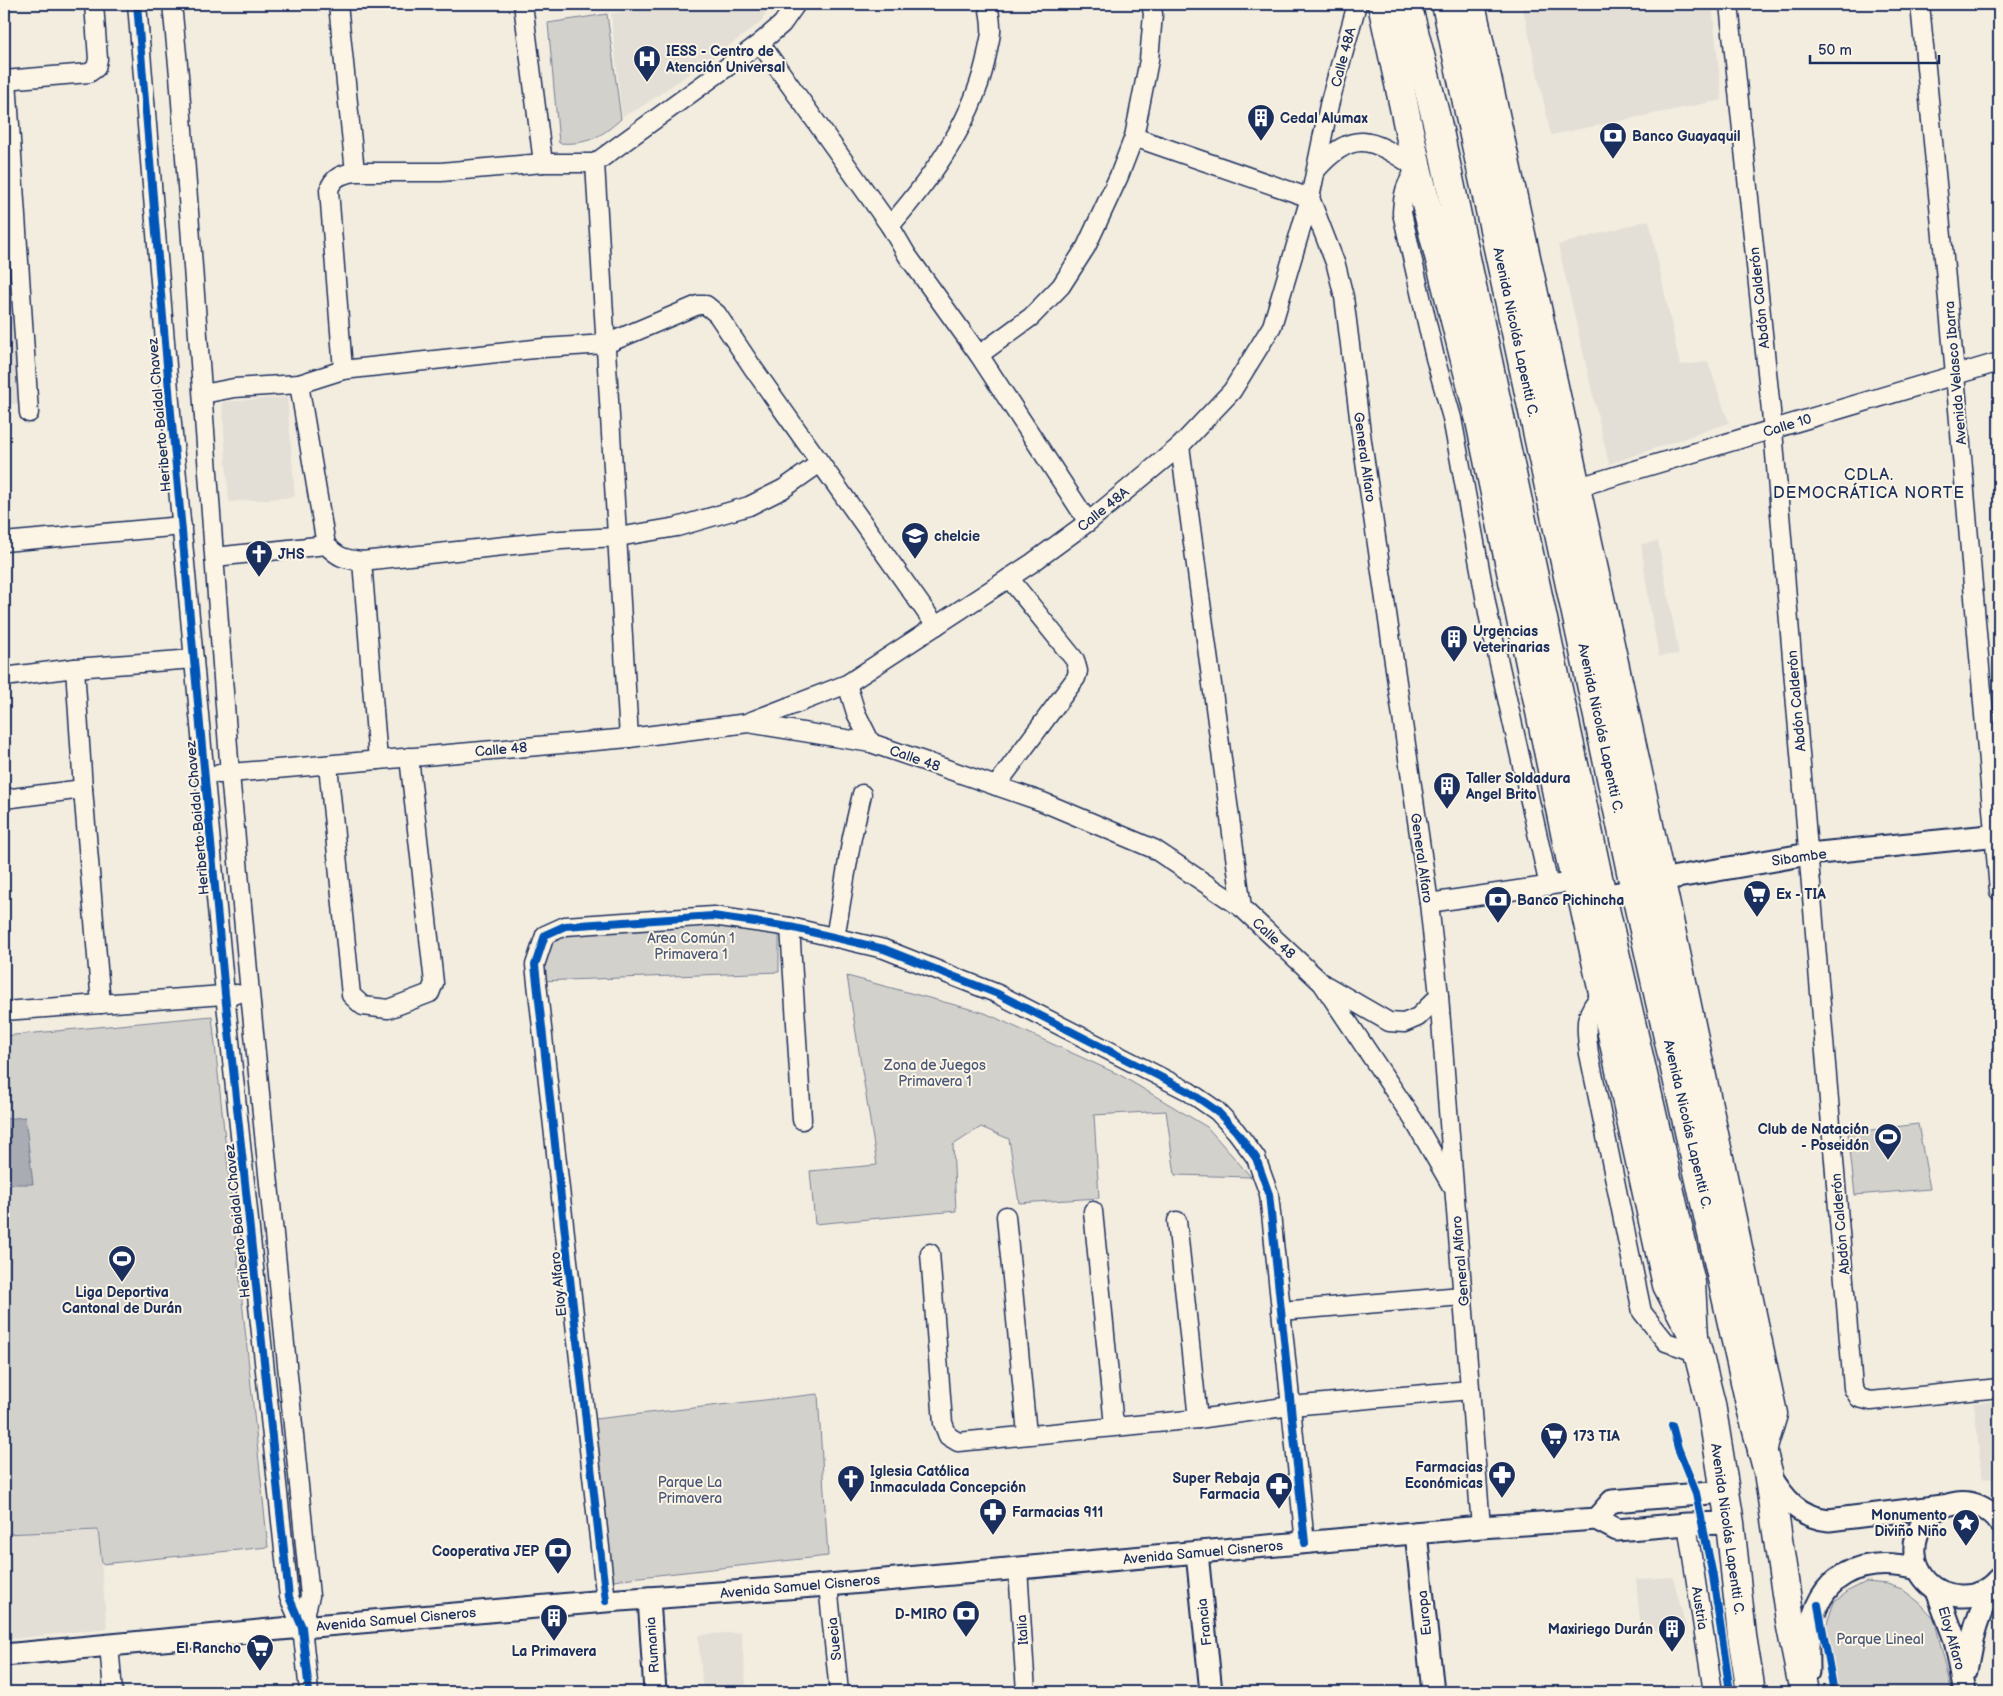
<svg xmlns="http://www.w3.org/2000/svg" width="2003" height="1696" font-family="'Balsamiq Sans',sans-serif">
	<rect width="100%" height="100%" fill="#f3ede0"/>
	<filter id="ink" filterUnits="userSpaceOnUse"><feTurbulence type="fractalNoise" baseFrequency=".02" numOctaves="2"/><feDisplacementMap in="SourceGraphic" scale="10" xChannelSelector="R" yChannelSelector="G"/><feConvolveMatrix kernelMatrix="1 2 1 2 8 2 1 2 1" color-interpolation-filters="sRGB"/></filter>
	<g filter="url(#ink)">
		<g fill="#e3dfd6">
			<path d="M675,4h97l-12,19 -45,33 -77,53 -16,7 -11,-102z"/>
			<path d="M1522,4h190l10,96 -171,35z"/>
			<path d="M4,183l16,220 -16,2z"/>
			<path d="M1649,220l31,145 28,-3 21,61 -120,41 -51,-219z"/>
			<path d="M287,397l8,100 -66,5 -7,-100z"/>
			<path d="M1658,541l21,113 -20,2 -10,-54 -8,-58z"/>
			<path d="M1999,1401v76l-17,2 -8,-76z"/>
			<path d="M98,1530l9,98 -103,12v-106z"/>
			<path d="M1673,1577l13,51 -45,3 -5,-52z"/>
			<path d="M741,1632l6,60h-44l-5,-57z"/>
		</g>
		<g fill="#d3d1cc" stroke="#778095">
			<path d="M607,14l14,105c-20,18 -34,26 -62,24l-11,-120z"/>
			<path d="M663,919l116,6v47l-239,9 5,-46z"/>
			<path d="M847,976l138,37 135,62 87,52 44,50 -76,-2 -9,-64 -72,4 5,83 -80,5 -10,-64 -28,-12 -28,18 3,66 -141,13 -5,-53 67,-6z"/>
			<path d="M212,1016l56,531 -166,17 -4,-34 -94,4v-498z"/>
			<path d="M1918,1124l12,65 -75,6 -7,-62z"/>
			<path d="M818,1394l10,162 -215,24 -18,-161z"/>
			<path d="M1866,1582l21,2 15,5 18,14 14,15 18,74h-115l-12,-63 9,-27 16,-12z"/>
		</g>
		<path fill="#a9acb3" stroke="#707a91" d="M25,1117l8,67h-29v-65z"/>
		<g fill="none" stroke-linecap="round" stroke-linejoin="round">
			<defs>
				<g id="minor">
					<path d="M137,4l33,398 55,592 64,603 13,30 7,65"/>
					<path d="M172,4l7,71 51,699 20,219 60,603 -8,31"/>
					<path d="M338,4l17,168"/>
					<path d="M523,4l20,159"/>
					<path d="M1729,4l44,426 80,958 6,10 12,3 128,-13"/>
					<path d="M1920,4l35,370 44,517"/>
					<path d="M760,43l130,183 17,29 72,100 109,167"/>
					<path d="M4,80l85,-7 7,-5 2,-9 -4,-55"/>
					<path d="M7,80l22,333"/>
					<path d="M1134,137l176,61 26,67 8,32 18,144 67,462 10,93 42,531"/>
					<path d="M595,163l34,575"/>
					<path d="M1317,169c39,-44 58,-27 100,-1 -12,17 -14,25 -15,45l33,145 17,60 37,200 60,268"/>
					<path d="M890,226c44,-51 86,-109 98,-177 1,-7 4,-15 3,-22 0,-8 -2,-16 -3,-23"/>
					<path d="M979,355l52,-38 30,-31 25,-39 33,-71 15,-39 15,-77 4,-46 -2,-10"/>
					<path d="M343,370l-14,-180c4,-13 13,-16 26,-18h86l102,-9h52l165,-120 22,-19 14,-20"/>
					<path d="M299,384l27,161c13,13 18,14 36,16l199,-21 57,-3 59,-10 72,-21 34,-17 37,-26"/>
					<path d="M203,394l31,-6 65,-4 44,-14 200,-22 63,-4 92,-39h8l11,9 36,54 183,258"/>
					<path d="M1180,446l62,462"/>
					<path d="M1575,488l424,-126"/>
					<path d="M4,542l178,-16"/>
					<path d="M215,557l111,-12"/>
					<path d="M362,561l16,199"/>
					<path d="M75,668l8,121 18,215"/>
					<path d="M4,677l71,-9 119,-9"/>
					<path d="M847,684l9,29 15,30"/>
					<path d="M749,722l98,-38 185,-121 56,-41 92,-76 52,-55 40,-65 38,-128 19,-93 28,-101"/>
					<path d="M328,765l23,230 12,11 25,3 42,-16 4,-10 -25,-226"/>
					<path d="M219,774l410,-36 119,-15 123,20 172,59 111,47 88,59 80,75 91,136 38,66"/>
					<path d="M996,786l80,-108 2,-7 -3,-11 -66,-82"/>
					<path d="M4,799l79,-10"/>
					<path d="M1429,903l130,-19"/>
					<path d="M790,927l12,193"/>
					<path d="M835,938l17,-101 10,-43"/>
					<path d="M1327,986l62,36 15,1 14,-6 21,-21"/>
					<path d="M1603,993c-21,22 -17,33 -14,61l53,258 24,30 32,11"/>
					<path d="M4,1011l233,-17"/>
					<path d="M1093,1211l21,215"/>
					<path d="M1006,1216l21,218"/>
					<path d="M1177,1221l21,198"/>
					<path d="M930,1253l13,170 5,13 10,6 240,-23 93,-13 179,-16"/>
					<path d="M1281,1311l181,-15"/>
					<path d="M1687,1524l26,168"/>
					<path d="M1018,1568l8,124"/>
					<path d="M828,1585l11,107"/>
					<path d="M606,1601l-71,-636 10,-30 20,-9 148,-10 77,11 94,22 114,45 190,97 29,20 19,20 20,27 13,36 36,349"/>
					<path d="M109,1644l4,48"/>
				</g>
				<g id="tertiary">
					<path d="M1602,896l33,-6 25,-10 149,-26 190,-19"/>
					<path d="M1770,1475c14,24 29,42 59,45l113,-14"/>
					<path d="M1596,1519l16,-18 112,-9"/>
					<path d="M1999,1522c-9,-13 -27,-22 -43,-19 -57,9 -54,90 4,93 16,1 29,-6 39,-18"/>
					<path d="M1416,1533l17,159"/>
					<path d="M1197,1553l14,139"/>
					<path d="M1937,1591l18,49 10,52"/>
					<path d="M649,1598l6,94"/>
					<path d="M4,1655l298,-28 304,-26 222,-16 653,-58 115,-8 21,11 70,-6 43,-1"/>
					<path d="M1808,1672c0,-11 -1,-24 1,-35 8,-63 51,-82 109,-68"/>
					<path d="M1966,1672c4,-31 12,-59 27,-87"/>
				</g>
				<g id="primary">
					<path d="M1382,4l35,164 62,248 96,465 8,20 84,384 27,52"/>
					<path d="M1471,4l167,769 135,641 -11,37"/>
				</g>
				<g id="trunk">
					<path d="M1407,4l30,118 165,774 89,387 3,54 17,67 19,119 12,113 9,56"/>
					<path d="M1446,4l189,886 116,518 17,64 23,155 13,65"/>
				</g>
			</defs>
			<use href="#minor" stroke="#1b2f5e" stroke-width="21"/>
			<use href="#tertiary" stroke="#1b2f5e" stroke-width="25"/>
			<use href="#primary" stroke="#1b2f5e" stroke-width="31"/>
			<use href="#trunk" stroke="#1b2f5e" stroke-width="31"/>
			<use href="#minor" stroke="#fcf5e5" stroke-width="18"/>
			<use href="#tertiary" stroke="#fcf5e5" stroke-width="21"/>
			<use href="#primary" stroke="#fcf5e5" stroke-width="28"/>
			<use href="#trunk" stroke="#fcf5e5" stroke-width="28"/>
			<defs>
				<g id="cycleway">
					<path d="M137,4l33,398 55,592 64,603 13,30 7,65"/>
					<path d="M1672,1425l6,23 18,45 17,83 17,116"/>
					<path d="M606,1601l-71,-636 10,-30 20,-9 148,-10 77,11 94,22 114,45 190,97 29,20 19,20 20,27 13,36 36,349"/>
					<path d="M1818,1605l16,87"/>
				</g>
			</defs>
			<use href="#cycleway" stroke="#fcf5e5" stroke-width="11"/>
			<use href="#cycleway" stroke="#0057b8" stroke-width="8"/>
		</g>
	</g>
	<defs>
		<symbol id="hospital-pin" viewBox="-11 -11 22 30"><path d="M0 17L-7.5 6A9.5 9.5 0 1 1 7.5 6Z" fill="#1b2f5e" stroke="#fcf5e5"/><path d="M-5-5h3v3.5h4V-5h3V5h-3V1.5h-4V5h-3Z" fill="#fff"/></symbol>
		<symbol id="building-pin" viewBox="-11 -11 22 30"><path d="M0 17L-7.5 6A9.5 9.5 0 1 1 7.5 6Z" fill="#1b2f5e" stroke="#fcf5e5"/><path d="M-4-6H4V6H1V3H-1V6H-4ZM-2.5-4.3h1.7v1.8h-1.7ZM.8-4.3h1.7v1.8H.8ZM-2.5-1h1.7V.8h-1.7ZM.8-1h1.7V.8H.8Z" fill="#fff"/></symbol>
		<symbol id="bank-pin" viewBox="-11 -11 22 30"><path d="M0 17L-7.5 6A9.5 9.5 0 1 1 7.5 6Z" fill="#1b2f5e" stroke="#fcf5e5"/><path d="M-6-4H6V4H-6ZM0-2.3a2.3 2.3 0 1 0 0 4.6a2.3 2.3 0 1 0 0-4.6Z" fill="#fff"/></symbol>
		<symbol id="school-pin" viewBox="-11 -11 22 30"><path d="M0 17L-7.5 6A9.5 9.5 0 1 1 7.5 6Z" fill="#1b2f5e" stroke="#fcf5e5"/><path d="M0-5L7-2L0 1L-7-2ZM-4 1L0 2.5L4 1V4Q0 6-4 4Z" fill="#fff"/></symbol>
		<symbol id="church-pin" viewBox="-11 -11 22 30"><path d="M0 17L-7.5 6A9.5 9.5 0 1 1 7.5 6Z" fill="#1b2f5e" stroke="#fcf5e5"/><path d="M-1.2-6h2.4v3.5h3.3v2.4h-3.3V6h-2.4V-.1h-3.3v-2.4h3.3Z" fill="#fff"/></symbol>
		<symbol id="supermarket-pin" viewBox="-11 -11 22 30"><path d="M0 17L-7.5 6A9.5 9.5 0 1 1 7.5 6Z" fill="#1b2f5e" stroke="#fcf5e5"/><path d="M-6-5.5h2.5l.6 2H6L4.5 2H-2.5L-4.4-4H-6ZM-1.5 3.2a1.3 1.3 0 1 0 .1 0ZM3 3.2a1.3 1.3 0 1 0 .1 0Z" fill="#fff"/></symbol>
		<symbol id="stadium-pin" viewBox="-11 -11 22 30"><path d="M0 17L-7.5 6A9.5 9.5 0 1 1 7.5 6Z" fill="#1b2f5e" stroke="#fcf5e5"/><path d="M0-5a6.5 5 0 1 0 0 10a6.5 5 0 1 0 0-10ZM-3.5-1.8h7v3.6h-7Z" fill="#fff"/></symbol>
		<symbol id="pharmacy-pin" viewBox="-11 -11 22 30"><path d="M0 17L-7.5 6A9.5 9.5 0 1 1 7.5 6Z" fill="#1b2f5e" stroke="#fcf5e5"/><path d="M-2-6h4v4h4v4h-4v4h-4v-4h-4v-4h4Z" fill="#fff"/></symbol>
		<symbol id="sight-pin" viewBox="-11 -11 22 30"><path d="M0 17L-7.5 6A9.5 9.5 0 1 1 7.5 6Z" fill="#1b2f5e" stroke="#fcf5e5"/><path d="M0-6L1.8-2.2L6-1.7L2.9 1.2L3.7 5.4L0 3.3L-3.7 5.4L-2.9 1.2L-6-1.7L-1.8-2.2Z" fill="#fff"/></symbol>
	</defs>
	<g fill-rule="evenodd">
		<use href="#hospital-pin" x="631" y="43" width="32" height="43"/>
		<use href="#building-pin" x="1245" y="102" width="32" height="43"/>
		<use href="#bank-pin" x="1597" y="120" width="32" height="43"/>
		<use href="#school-pin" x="899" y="520" width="32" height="43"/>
		<use href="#church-pin" x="243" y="538" width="32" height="43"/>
		<use href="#building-pin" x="1438" y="623" width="32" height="43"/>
		<use href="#building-pin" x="1431" y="770" width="32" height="43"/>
		<use href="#supermarket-pin" x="1741" y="878" width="32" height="43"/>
		<use href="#bank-pin" x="1482" y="884" width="32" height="43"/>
		<use href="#stadium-pin" x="1872" y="1121" width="32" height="43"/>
		<use href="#stadium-pin" x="106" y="1243" width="32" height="43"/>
		<use href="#supermarket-pin" x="1538" y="1420" width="32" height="43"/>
		<use href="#pharmacy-pin" x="1486" y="1459" width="32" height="43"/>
		<use href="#church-pin" x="835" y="1463" width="32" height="43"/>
		<use href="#pharmacy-pin" x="1263" y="1470" width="32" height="43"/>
		<use href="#pharmacy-pin" x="977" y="1496" width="32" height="43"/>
		<use href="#sight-pin" x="1950" y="1507" width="32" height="43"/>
		<use href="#bank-pin" x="542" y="1535" width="32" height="43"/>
		<use href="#bank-pin" x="950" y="1598" width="32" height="43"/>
		<use href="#building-pin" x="538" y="1602" width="32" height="43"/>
		<use href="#building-pin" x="1656" y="1613" width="32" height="43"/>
		<use href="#supermarket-pin" x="244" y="1632" width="32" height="43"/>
	</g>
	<g text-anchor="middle" stroke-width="4" stroke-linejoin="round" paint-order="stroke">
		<g font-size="14" font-weight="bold" fill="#1b2f5e" stroke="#fcf5e5" text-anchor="start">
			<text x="666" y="56">IESS - Centro de<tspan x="666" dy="16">Atención Universal</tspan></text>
			<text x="1280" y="123">Cedal Alumax</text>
			<text x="1632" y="141">Banco Guayaquil</text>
			<text x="934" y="541">chelcie</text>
			<text x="278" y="559">JHS</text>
			<text x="1473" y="636">Urgencias<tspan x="1473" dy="16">Veterinarias</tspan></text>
			<text x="1466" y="783">Taller Soldadura<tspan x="1466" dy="16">Angel Brito</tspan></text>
			<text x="1776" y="899">Ex - TIA</text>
			<text x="1517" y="905">Banco Pichincha</text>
			<text x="1869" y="1134" text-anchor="end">Club de Natación<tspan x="1869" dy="16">- Poseidón</tspan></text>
			<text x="122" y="1297" text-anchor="middle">Liga Deportiva<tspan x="122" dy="16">Cantonal de Durán</tspan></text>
			<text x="1573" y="1441">173 TIA</text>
			<text x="1483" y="1472" text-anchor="end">Farmacias<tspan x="1483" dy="16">Económicas</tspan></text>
			<text x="870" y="1476">Iglesia Católica<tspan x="870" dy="16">Inmaculada Concepción</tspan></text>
			<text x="1260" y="1483" text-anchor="end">Super Rebaja<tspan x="1260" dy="16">Farmacia</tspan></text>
			<text x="1012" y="1517">Farmacias 911</text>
			<text x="1947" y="1520" text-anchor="end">Monumento<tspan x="1947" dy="16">Diviño Niño</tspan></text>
			<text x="539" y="1556" text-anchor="end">Cooperativa JEP</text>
			<text x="947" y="1619" text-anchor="end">D-MIRO</text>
			<text x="1653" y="1634" text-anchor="end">Maxiriego Durán</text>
			<text x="241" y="1653" text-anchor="end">El Rancho</text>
			<text x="554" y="1656" text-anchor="middle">La Primavera</text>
		</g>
		<g font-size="14" fill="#1b2f5e" stroke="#fcf5e5">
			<text transform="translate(1343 57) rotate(-75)" y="5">Calle 48A</text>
			<text transform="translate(1759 298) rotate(-96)" y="5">Abdón Calderón</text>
			<text transform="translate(1516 332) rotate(78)" y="5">Avenida Nicolás Lapentti C.</text>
			<text transform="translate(1955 373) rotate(-95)" y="5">Avenida Velasco Ibarra</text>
			<text transform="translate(159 415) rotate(-95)" y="5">Heriberto Baidal Chavez</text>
			<text transform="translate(1787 425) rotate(-17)" y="5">Calle 10</text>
			<text transform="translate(1365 457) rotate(82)" y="5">General Alfaro</text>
			<text transform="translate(1103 509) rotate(-39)" y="5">Calle 48A</text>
			<text transform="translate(1796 701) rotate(-95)" y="5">Abdón Calderón</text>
			<text transform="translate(1601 728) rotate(78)" y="5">Avenida Nicolás Lapentti C.</text>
			<text transform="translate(501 749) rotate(-5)" y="5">Calle 48</text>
			<text transform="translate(915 758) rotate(19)" y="5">Calle 48</text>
			<text transform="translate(197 818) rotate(-95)" y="5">Heriberto Baidal Chavez</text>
			<text transform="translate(1799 857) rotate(-8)" y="5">Sibambe</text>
			<text transform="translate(1422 858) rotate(82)" y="5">General Alfaro</text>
			<text transform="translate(1274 938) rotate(43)" y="5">Calle 48</text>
			<text transform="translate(1688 1124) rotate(77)" y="5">Avenida Nicolás Lapentti C.</text>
			<text transform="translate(237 1221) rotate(-96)" y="5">Heriberto Baidal Chavez</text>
			<text transform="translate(1840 1224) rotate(-95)" y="5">Abdón Calderón</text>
			<text transform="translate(1460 1261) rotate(-95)" y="5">General Alfaro</text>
			<text transform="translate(558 1284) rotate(-96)" y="5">Eloy Alfaro</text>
			<text transform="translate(1728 1529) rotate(82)" y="5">Avenida Nicolás Lapentti C.</text>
			<text transform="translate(1203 1552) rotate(-5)" y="5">Avenida Samuel Cisneros</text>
			<text transform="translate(800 1586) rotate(-5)" y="5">Avenida Samuel Cisneros</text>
			<text transform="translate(1700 1608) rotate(81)" y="5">Austria</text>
			<text transform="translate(1424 1613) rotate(-96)" y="5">Europa</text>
			<text transform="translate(396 1619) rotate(-5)" y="5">Avenida Samuel Cisneros</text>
			<text transform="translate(1204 1622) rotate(-96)" y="5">Francia</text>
			<text transform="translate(1022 1630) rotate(-94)" y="5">Italia</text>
			<text transform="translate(1952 1638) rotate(74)" y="5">Eloy Alfaro</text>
			<text transform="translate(834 1639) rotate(-96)" y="5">Suecia</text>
			<text transform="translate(652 1645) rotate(-94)" y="5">Rumania</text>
		</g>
		<g font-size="14" fill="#49587a" stroke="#fcf5e5">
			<text x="691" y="943">Area Común 1<tspan x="691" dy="16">Primavera 1</tspan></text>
			<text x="935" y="1070">Zona de Juegos<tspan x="935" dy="16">Primavera 1</tspan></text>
			<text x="690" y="1487">Parque La<tspan x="690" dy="16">Primavera</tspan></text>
			<text x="1880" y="1644">Parque Lineal</text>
		</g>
		<g font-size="16" letter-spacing="1" fill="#1b2f5e" stroke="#fcf5e5">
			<text x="1869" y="480">CDLA.<tspan x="1869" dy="18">DEMOCRÁTICA NORTE</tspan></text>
		</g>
	</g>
	<rect width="2003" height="1696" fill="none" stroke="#fcf5e5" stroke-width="20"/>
	<rect x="10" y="10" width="1983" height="1676" fill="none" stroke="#1b2f5e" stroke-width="2" filter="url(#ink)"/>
	<path d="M1810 55v8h129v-8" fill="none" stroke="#1b2f5e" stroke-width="2.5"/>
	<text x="1818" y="55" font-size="15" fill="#1b2f5e" stroke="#fcf5e5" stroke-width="4" paint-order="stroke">50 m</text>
</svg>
